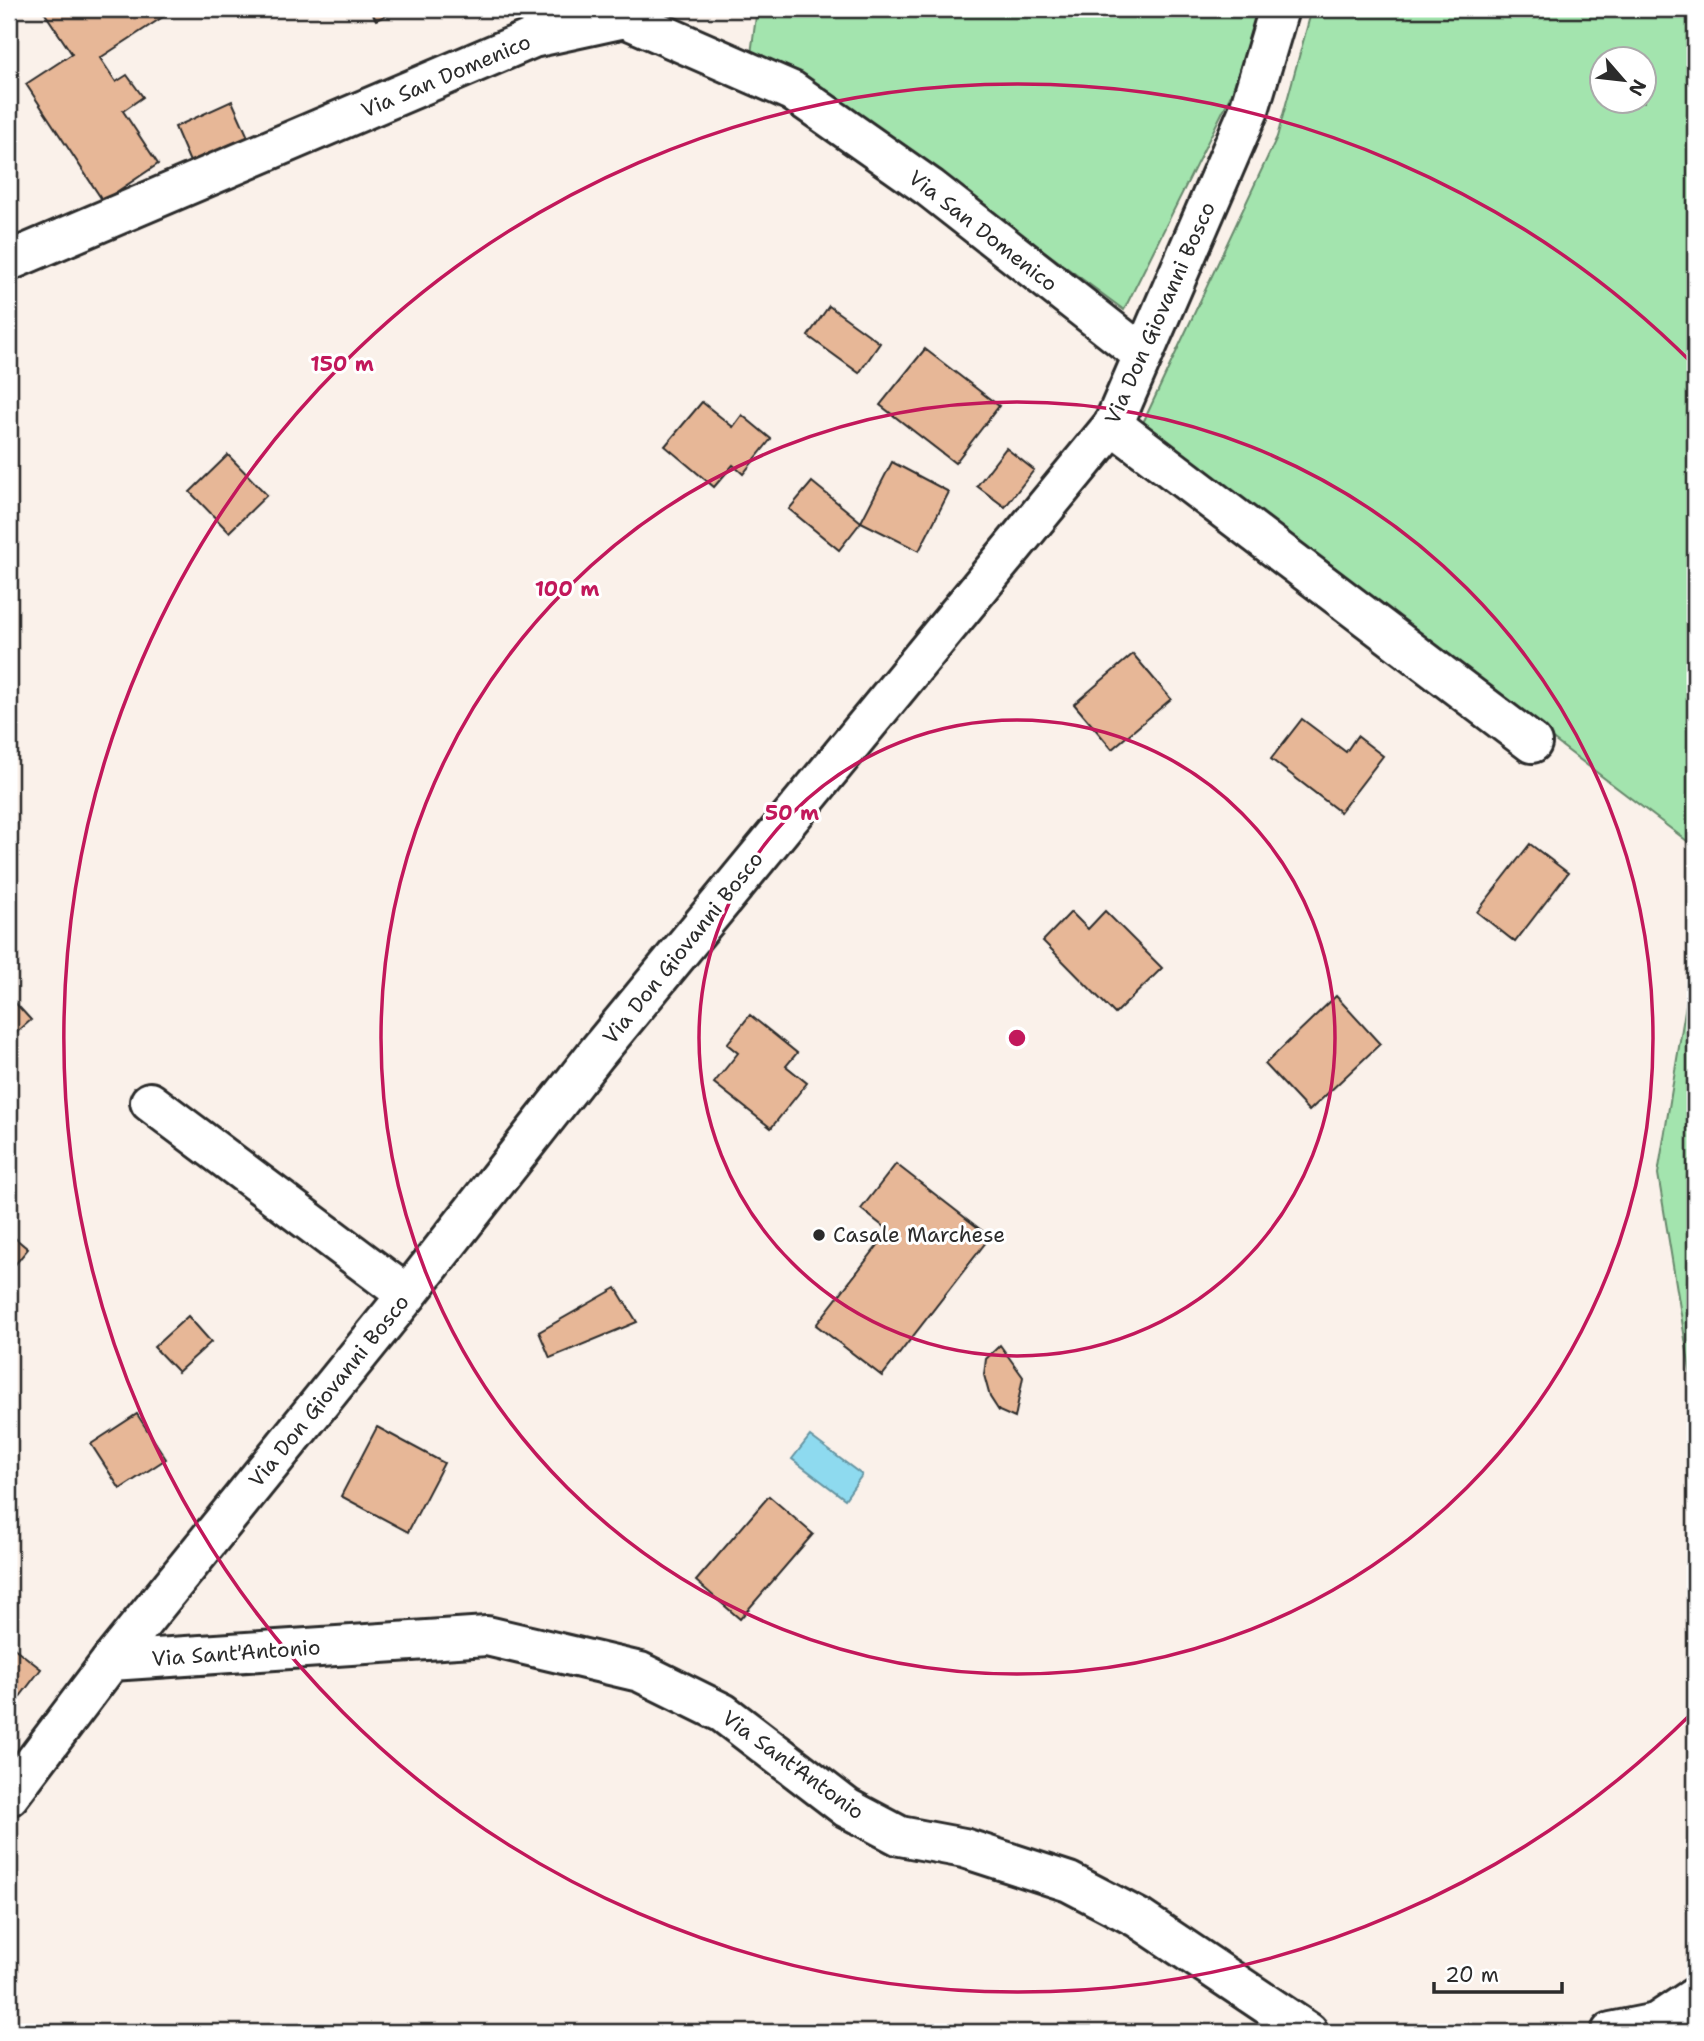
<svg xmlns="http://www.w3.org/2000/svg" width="1704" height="2041" font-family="'Shantell Sans',sans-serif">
	<rect width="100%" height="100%" fill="#faf1ea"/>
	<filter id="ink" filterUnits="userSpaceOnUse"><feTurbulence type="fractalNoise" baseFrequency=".0143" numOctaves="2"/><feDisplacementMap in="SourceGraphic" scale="14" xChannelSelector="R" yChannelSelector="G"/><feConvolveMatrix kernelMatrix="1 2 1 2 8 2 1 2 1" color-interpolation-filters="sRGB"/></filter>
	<g filter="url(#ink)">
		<g fill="#a3e4ae" stroke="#67886c" stroke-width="2" fill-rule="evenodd">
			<path d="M757,9h501l-26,84 -108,217 -296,-219 -77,-37z"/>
			<path d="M1312,9h383v838l-554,-420 136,-290zM1602,60h42v42h-42z"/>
			<path d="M1695,950v450l-37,-226z"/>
		</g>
		<path fill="#8edaef" stroke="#6694a1" stroke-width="2" d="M810,1436l52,39 -17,24 -53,-40z"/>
		<g fill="#e7b797" stroke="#2b2b2b" stroke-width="2">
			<path d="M42,9h133l-75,49 16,24 11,-7 16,22 -20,14 35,53 -55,37 -77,-117 46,-30z"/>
			<path d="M370,9h28v1l-22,10z"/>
			<path d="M232,101l16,36 -58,25 -15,-35z"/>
			<path d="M829,306l51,37 -21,30 -51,-37z"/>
			<path d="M925,349l74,57 -44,57 -75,-58z"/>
			<path d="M702,402l31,25 9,-12 29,24 -28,35 -10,-9 -19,22 -49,-41z"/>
			<path d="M1006,448l28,22 -29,37 -28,-21z"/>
			<path d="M228,455l39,40 -38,37 -39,-40z"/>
			<path d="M892,462l57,30 -30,59 -58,-29z"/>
			<path d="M812,482l49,40 -22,28 -50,-41z"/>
			<path d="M1133,654l38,45 -59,50 -38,-45z"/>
			<path d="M1302,719l44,33 11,-16 26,20 -43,56 -69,-53z"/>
			<path d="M1530,844l38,29 -53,69 -38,-30z"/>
			<path d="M1105,911l57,57 -47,46 -72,-73 28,-29 17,17z"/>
			<path d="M9,996l22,24 -22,19 8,8 -8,7z"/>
			<path d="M1336,996l44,48 -71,67 -44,-47z"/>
			<path d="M750,1015l47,38 -11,13 21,17 -36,45 -57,-45 24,-30 -11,-9z"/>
			<path d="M896,1164l94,73 -108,139 -66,-51 73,-94 -28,-22z"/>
			<path d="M9,1233l19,16 -19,23z"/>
			<path d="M616,1288l21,34 -87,36 -11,-26z"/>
			<path d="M188,1316l23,26 -33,30 -24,-25z"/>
			<path d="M1000,1345l23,32 -8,41 -16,-7 -9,-14 -6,-22 2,-16z"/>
			<path d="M137,1414l29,45 -46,30 -29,-45z"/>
			<path d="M377,1427l67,36 -36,69 -67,-36z"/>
			<path d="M769,1496l44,38 -73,85 -44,-38z"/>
			<path d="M9,1644l32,25 -32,42z"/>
		</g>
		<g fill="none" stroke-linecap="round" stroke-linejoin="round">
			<defs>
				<g id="minor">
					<path d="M9,261l524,-223 92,-20 167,73 138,97 213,167"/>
					<path d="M1113,425l419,318"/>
					<path d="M150,1102l257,193"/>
					<path d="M111,1661l376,-25 153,36 83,41 124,95 53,28 64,12 105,34 69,36 170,114"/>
					<path d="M9,1796l102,-135 296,-366 189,-241 517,-629 136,-315 30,-101"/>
					<path d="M1611,2032l45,-9 39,-26"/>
				</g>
			</defs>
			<use href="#minor" stroke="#2b2b2b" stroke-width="44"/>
			<use href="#minor" stroke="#fff" stroke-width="38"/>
		</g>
	</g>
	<g fill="none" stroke="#c2185b" stroke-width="3.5">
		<circle cx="1017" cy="1038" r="318"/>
		<circle cx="1017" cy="1038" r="636"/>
		<path d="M1692 1713A954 954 0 1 1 1692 363"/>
	</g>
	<circle fill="#2b2b2b" stroke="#fff" stroke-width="2.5" cx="819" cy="1235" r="7"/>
	<g text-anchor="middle" stroke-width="6" stroke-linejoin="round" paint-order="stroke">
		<g font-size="21" fill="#2b2b2b" stroke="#fff">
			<text transform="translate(446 76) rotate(-23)" y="7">Via San Domenico</text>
			<text transform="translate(983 231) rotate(38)" y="7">Via San Domenico</text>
			<text transform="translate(1160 313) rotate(-66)" y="7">Via Don Giovanni Bosco</text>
			<text transform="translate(683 948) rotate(-51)" y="7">Via Don Giovanni Bosco</text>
			<text transform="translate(329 1391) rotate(-51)" y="7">Via Don Giovanni Bosco</text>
			<text transform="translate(236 1653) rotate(-4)" y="7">Via Sant'Antonio</text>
			<text transform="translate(793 1765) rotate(36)" y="7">Via Sant'Antonio</text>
		</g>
		<g font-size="21" fill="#2b2b2b" stroke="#fff" text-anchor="start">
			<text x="833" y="1242">Casale Marchese</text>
		</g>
	</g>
	<circle cx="1017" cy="1038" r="10" fill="#c2185b" stroke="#fff" stroke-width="3.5"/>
	<g font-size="21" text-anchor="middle" font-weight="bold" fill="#c2185b" stroke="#fff" stroke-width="6" stroke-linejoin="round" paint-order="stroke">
		<text x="342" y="371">150 m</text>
		<text x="567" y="596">100 m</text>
		<text x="792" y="820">50 m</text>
	</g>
	<rect width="1704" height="2041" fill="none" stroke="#fff" stroke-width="35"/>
	<rect x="18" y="18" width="1669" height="2006" fill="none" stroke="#2b2b2b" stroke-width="2.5" filter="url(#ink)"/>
	<g transform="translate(1623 80) rotate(118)"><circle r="33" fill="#ffffff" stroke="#aaaaaa" stroke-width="2"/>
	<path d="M0-5L12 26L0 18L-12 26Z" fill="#2b2b2b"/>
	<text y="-10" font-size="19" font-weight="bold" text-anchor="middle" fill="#2b2b2b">N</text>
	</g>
	<path d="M1434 1982v10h128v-10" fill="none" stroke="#2b2b2b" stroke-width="3.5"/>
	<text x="1445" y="1982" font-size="21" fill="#2b2b2b" stroke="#ffffff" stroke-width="5" paint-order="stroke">20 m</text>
</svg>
